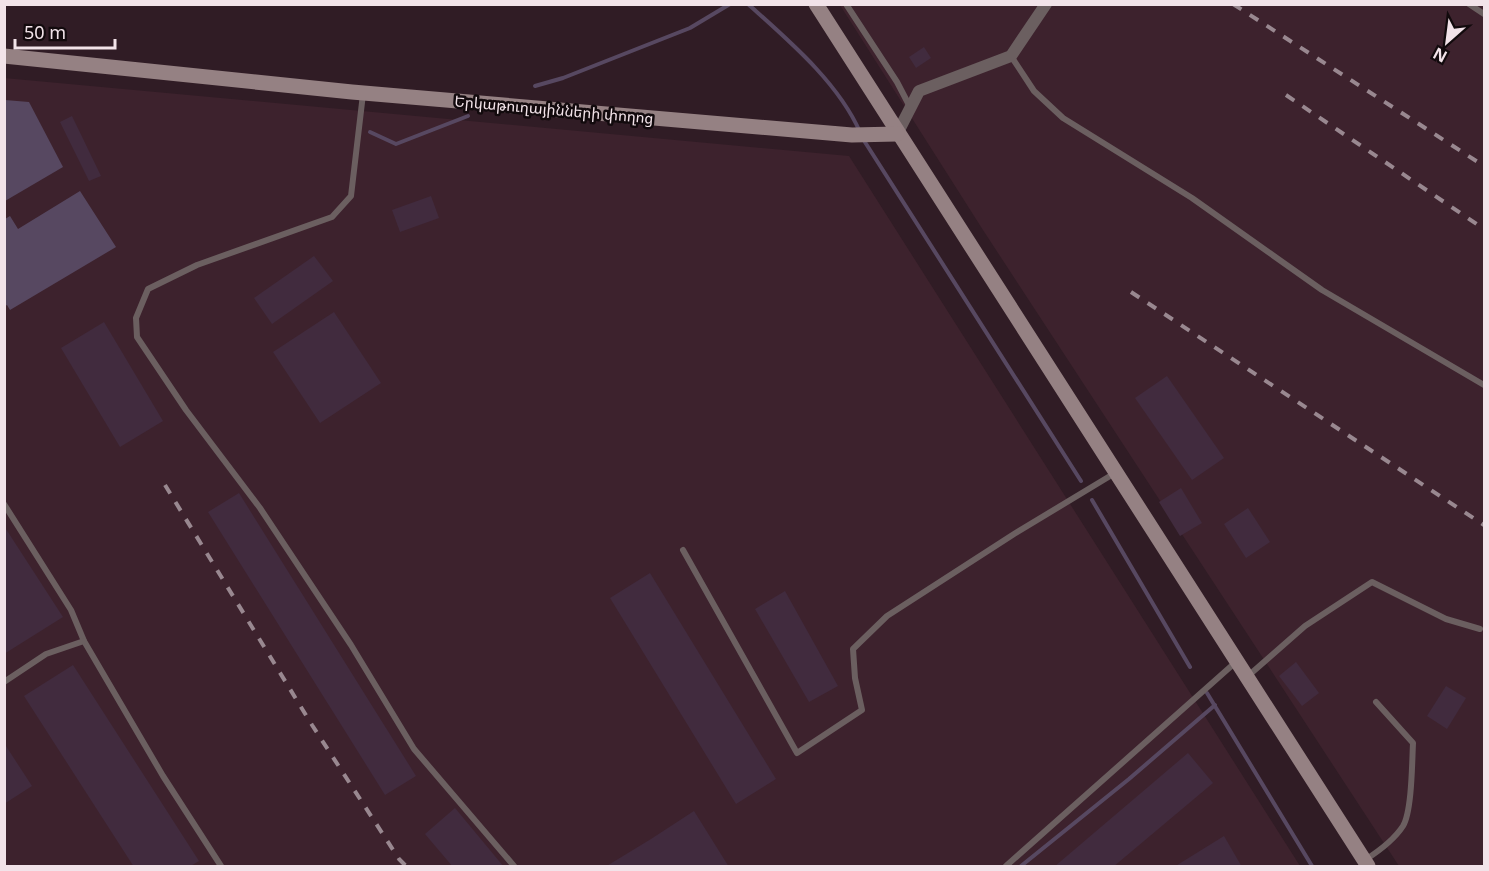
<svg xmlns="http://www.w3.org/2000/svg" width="1489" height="871" font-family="'Noto Sans','Noto Sans Armenian',sans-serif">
	<rect width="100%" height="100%" fill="#301c25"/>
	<g fill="#3d222d">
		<path d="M840,5h644v861h-85l-416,-636z"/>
		<path d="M4,78l845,78 451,710h-1295z"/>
	</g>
	<g fill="#574861">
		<path d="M5,100l24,2 34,65 -58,34z"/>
		<path d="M80,191l36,56 -106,63 -3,-5 -2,1v-87l5,-3 8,13z"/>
	</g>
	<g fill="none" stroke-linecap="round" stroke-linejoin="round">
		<g stroke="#574861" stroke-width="4">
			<path d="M748,4c40,36 90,78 112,128"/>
			<path d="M535,86l28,-8 127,-50 40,-24"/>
			<path d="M370,132l26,12 72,-28"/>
			<path d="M863,139l218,342"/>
			<path d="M1092,500l98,167"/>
			<path d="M1207,693l105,173"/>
			<path d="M1021,866l108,-87 86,-74"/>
		</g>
	</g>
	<g fill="#412b3e">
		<path d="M924,47l7,11 -15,10 -7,-11z"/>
		<path d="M72,116l29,60 -12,5 -29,-59z"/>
		<path d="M431,196l8,22 -39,14 -8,-22z"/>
		<path d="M314,256l19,25 -61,43 -18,-26z"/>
		<path d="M334,312l47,71 -61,40 -47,-71z"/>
		<path d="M104,322l59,99 -43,26 -59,-99z"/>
		<path d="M1167,376l57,82 -32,22 -57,-82z"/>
		<path d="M1181,488l21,35 -22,13 -21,-34z"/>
		<path d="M239,493l177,283 -31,19 -177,-283z"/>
		<path d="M1248,508l22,34 -24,16 -22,-34z"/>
		<path d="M4,526l59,91 -59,37z"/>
		<path d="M650,573l126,206 -40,25 -126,-206z"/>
		<path d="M785,591l53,95 -29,16 -54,-93z"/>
		<path d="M1296,662l23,31 -17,13 -23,-30z"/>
		<path d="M73,665l126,196 -10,6h-55l-110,-171z"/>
		<path d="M1446,686l20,12 -19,31 -20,-13z"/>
		<path d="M4,743l28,43 -28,18z"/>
		<path d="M1188,753l25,30 -100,84h-59z"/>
		<path d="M455,808l49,59h-51l-28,-33z"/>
		<path d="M694,811l35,56h-124l46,-28z"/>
		<path d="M1224,836l18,31h-68z"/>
	</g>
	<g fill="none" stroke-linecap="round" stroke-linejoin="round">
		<g stroke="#6b5f60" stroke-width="6">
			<path d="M846,4l51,78 13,25"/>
			<path d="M1469,4l15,10"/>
			<path d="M1011,56l23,35 29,27 129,80 130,92 162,95"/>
			<path d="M363,94l-12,102 -19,21 -135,48 -49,24 -12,29 1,19 49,73 74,98 91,137 63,104 100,117"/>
			<path d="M4,504l67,106 13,31 79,135 58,90"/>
			<path d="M683,550l114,203 65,-43 -7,-32 -2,-29 34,-33 127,-82 101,-61"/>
			<path d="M1248,676l57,-50 67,-44 74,37 34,10"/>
			<path d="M4,682l42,-28 38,-13"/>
			<path d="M1365,860c14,-9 29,-20 38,-34 9,-15 9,-64 10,-83l-37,-41"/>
			<path d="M1006,866l231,-205"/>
		</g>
		<path stroke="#6b5f60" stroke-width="12" d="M897,134l22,-43 92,-35 35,-52"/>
		<g stroke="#958183" stroke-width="15">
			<path d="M816,4c182,289 370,574 552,862"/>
			<path d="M4,56l348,36 500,43 45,-1"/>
		</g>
		<g stroke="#998890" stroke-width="4" stroke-dasharray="10 10" stroke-linecap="butt">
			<path d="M1233,4l251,162"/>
			<path d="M1286,95l198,134"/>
			<path d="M1131,292l353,233"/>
			<path d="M165,485l147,240 87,134 7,7"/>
		</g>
	</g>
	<g text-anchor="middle" stroke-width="5" stroke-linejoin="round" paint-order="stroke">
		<g font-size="15" fill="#f2e3e9" stroke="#120a0d">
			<text transform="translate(554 110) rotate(5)" y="5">Երկաթուղայինների փողոց</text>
		</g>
	</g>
	<rect width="1489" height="871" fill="none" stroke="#f2e3e9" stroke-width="12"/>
	<g transform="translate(1447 42) rotate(208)" stroke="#120a0d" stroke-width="4.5" paint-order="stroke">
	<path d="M0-4.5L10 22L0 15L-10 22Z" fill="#f2e3e9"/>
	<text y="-9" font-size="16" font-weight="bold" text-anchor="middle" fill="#f2e3e9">N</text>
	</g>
	<path d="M15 39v9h100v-9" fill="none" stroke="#f2e3e9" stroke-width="3"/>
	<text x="24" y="39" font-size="18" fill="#f2e3e9" stroke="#120a0d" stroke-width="4.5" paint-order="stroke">50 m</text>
</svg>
